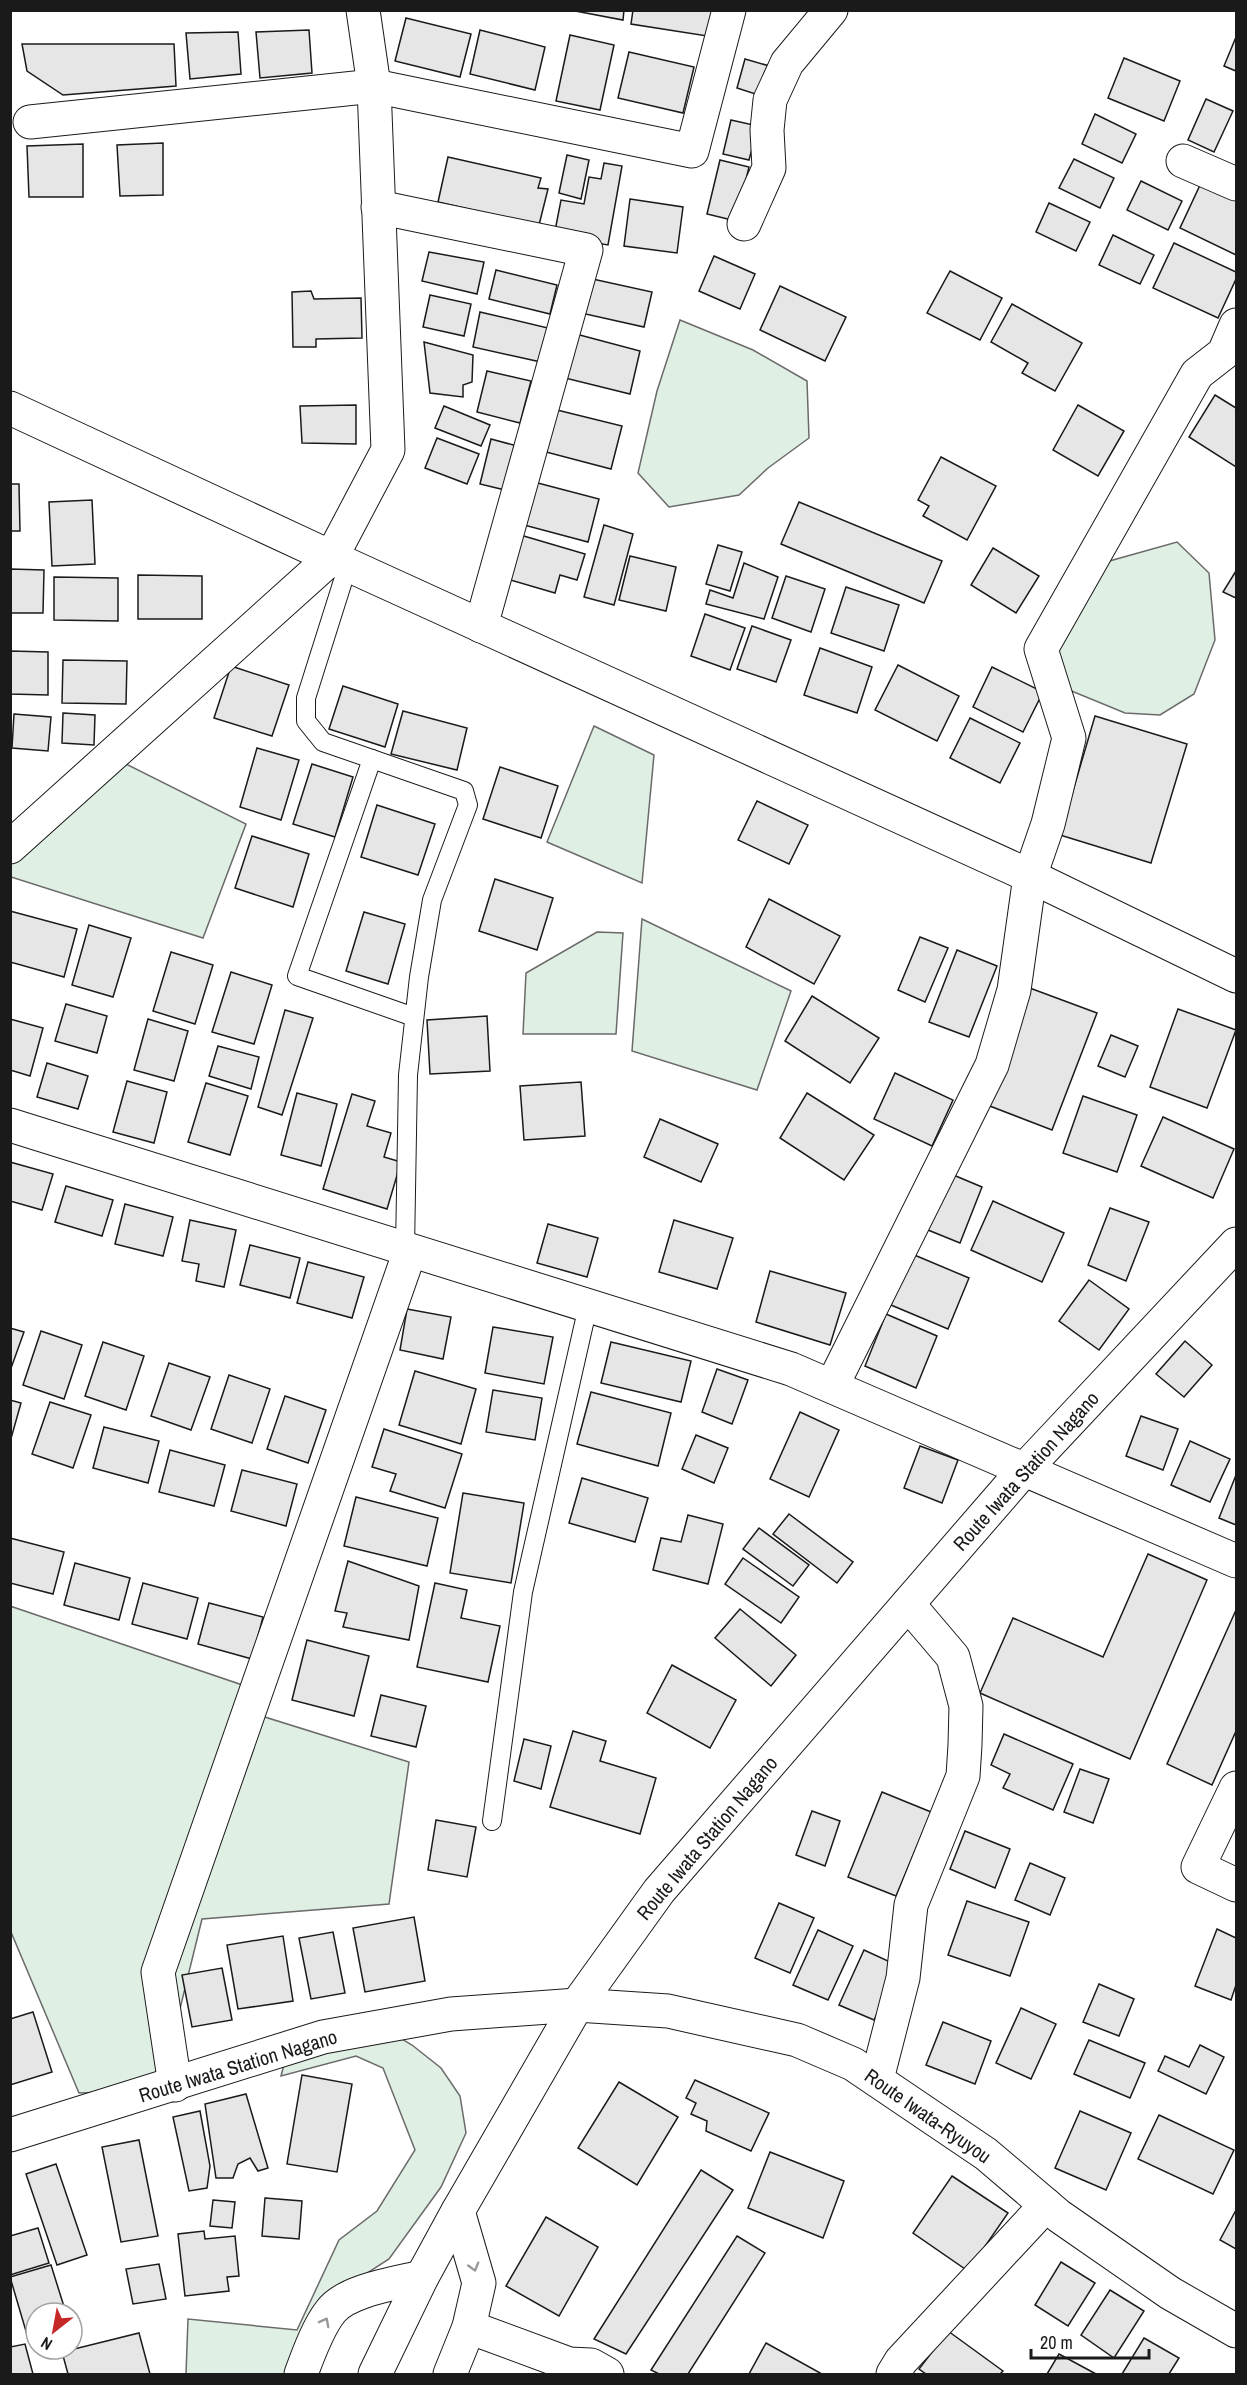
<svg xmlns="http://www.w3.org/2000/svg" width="1247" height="2385" font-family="'Archivo Narrow',sans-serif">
	<rect width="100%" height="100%" fill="#fff"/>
	<g fill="#e0efe3" stroke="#6a6a6a" stroke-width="1.5">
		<path d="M680,320l73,30 54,31 2,57 -41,30 -29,27 -70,12 -31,-34 19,-82z"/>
		<path d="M1177,542l32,31 6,67 -21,54 -34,21 -35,-2 -73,-30 -5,-45 59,-76z"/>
		<path d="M594,726l60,29 -12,128 -95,-41z"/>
		<path d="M110,756l136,68 -43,114 -192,-61v-30z"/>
		<path d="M642,919l149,72 -34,99 -125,-39z"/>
		<path d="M597,932l26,1 -7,101h-93l3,-61z"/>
		<path d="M10,1606l247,84 -5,23 157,49 -20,142 -187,15 -42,171 -81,3 -68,-161z"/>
		<path d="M382,2027l30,18 29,23 19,28 6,37 -25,54 -52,72 -51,33 -33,82h-119l2,-55 109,11 42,-90 38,-29 38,-61 -32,-82 -27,-12 -75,20 7,-27z"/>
	</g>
	<g fill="#e6e6e6" stroke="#1a1a1a" stroke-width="1.5">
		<path d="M570,10h54l-1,10z"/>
		<path d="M633,10h81l-7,26 -76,-12z"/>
		<path d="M406,18l65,16 -11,43 -65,-16z"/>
		<path d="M309,30l3,43 -52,5 -4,-46z"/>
		<path d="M480,30l65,17 -10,43 -65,-16z"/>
		<path d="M238,32l3,42 -51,5 -4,-46z"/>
		<path d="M570,35l44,10 -14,65 -44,-9z"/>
		<path d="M1236,37v34l-12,-5z"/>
		<path d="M22,44h152l2,42 -113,9 -36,-24z"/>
		<path d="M629,52l65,15 -11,46 -65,-15z"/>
		<path d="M1124,58l56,23 -16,40 -56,-23z"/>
		<path d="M745,59l28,8 -8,30 -28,-9z"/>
		<path d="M1206,99l27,12 -19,41 -26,-12z"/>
		<path d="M1095,114l41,20 -14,29 -40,-19z"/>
		<path d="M731,120l27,6 -9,34 -26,-6z"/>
		<path d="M163,143v52l-43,1 -3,-51z"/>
		<path d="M83,144v53h-54l-2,-51z"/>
		<path d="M567,155l22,5 -8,39 -22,-6z"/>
		<path d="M448,157l93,21 -3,10 10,1 -9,36 -101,-23z"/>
		<path d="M1074,159l40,19 -14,30 -41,-20z"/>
		<path d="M720,160l29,7 -13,54 -29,-7z"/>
		<path d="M604,163l18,3 -14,79 -54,-9 7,-36 23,4 5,-27 12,2z"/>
		<path d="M1141,181l41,20 -14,29 -41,-20z"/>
		<path d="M1201,183l35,17v55l-56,-27z"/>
		<path d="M630,199l53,8 -6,46 -53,-7z"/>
		<path d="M1049,203l41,19 -14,29 -40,-19z"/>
		<path d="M1113,235l41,20 -14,29 -41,-19z"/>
		<path d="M1174,243l62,29v7l-18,39 -65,-30z"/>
		<path d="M429,252l55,10 -7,32 -55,-13z"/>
		<path d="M714,256l41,18 -15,35 -41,-18z"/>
		<path d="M496,270l61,15 -7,29 -61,-15z"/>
		<path d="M950,271l52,27 -22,42 -53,-27z"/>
		<path d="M588,278l64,14 -8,35 -63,-14z"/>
		<path d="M780,286l66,31 -21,44 -65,-31z"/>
		<path d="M311,291l3,8 47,-1 1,40 -46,1v8h-23l-1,-55z"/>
		<path d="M430,295l41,9 -7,32 -41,-9z"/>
		<path d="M1012,304l70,39 -27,48 -33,-18 6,-10 -37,-21z"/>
		<path d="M480,312l68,16 -7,34 -68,-15z"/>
		<path d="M576,334l64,17 -10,43 -65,-16z"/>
		<path d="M424,342l49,13 -1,27 -9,3v12l-33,-4z"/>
		<path d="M487,371l44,10 -11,42 -43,-11z"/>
		<path d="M1215,395l21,13v59l-47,-30z"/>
		<path d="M356,405v39l-54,-1 -2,-37z"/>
		<path d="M1078,405l46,26 -26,45 -45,-26z"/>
		<path d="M444,406l46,19 -9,21 -46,-18z"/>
		<path d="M557,410l65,16 -11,43 -65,-17z"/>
		<path d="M437,438l42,16 -12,30 -42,-16z"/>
		<path d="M491,439l26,7 -12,44 -25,-6z"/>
		<path d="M941,457l55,29 -29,54 -44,-24 6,-10 -11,-6z"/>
		<path d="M534,482l65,17 -11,43 -64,-17z"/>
		<path d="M10,484h9l1,47h-10z"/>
		<path d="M92,500l3,64 -43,2 -3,-64z"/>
		<path d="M799,502l143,59 -18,42 -143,-59z"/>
		<path d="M604,525l29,9 -19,71 -30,-8z"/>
		<path d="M517,534l68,20 -8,26 -17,-5 -5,18 -51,-15z"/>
		<path d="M718,545l24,7 -12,39 -24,-7z"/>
		<path d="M993,548l46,28 -23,37 -45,-28z"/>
		<path d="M630,556l46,11 -10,44 -47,-11z"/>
		<path d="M744,563l34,14 -14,42 -58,-15 4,-14 23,8z"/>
		<path d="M10,569l34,1 -1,43h-33z"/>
		<path d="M1236,571v27l-13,-6z"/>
		<path d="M138,575l64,1v43h-64z"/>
		<path d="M786,576l39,13 -14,43 -39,-14z"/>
		<path d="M54,577l64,1v43l-64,-1z"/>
		<path d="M846,587l53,18 -15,46 -53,-18z"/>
		<path d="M705,614l40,14 -15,42 -39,-14z"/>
		<path d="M752,626l39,14 -15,42 -39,-13z"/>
		<path d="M820,648l52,19 -15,46 -53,-18z"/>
		<path d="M10,651l38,1v43l-38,-1z"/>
		<path d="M63,660l64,1 -1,43 -64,-1z"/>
		<path d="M898,665l61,31 -22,45 -62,-31z"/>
		<path d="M231,666l58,19 -17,51 -58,-18z"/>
		<path d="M992,667l51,25 -20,40 -50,-25z"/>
		<path d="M343,686l55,18 -13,43 -56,-18z"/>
		<path d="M403,711l64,17 -10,42 -66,-16z"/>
		<path d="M63,713l32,2 -1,30 -32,-2z"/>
		<path d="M14,714l37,3 -3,34 -36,-3z"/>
		<path d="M1095,716l92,28 -36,119 -91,-28z"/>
		<path d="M970,718l50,25 -20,40 -50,-25z"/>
		<path d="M257,748l42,12 -18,60 -41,-13z"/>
		<path d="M312,764l41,13 -18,60 -42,-13z"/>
		<path d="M500,767l58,19 -17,52 -58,-19z"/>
		<path d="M757,801l51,24 -19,39 -51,-24z"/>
		<path d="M377,805l58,19 -17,51 -57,-18z"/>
		<path d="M252,836l57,18 -16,53 -58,-19z"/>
		<path d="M495,879l58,19 -16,52 -58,-19z"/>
		<path d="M769,899l71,37 -26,48 -68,-37z"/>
		<path d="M10,911l67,18 -13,48 -54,-15z"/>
		<path d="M364,912l41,12 -17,60 -42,-13z"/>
		<path d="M89,925l42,13 -18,59 -41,-12z"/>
		<path d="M920,937l28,11 -23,54 -27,-12z"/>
		<path d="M957,950l40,16 -28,71 -40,-15z"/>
		<path d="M171,952l42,13 -18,59 -42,-13z"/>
		<path d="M231,972l41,13 -18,59 -42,-12z"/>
		<path d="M1027,987l70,26 -45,117 -70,-27z"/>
		<path d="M812,996l67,42 -29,45 -65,-42z"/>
		<path d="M66,1004l41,12 -10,37 -42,-12z"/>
		<path d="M1178,1009l58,21 -29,78 -57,-21z"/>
		<path d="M285,1010l28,8 -31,97 -24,-8z"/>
		<path d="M487,1016l3,55 -60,3 -3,-54z"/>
		<path d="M10,1019l33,9 -13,48 -20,-6z"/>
		<path d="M148,1019l40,12 -14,50 -40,-11z"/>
		<path d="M1111,1035l27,11 -13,31 -27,-11z"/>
		<path d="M218,1046l41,11 -8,32 -42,-13z"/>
		<path d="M47,1063l41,13 -10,33 -41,-12z"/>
		<path d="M895,1073l58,27 -21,46 -58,-27z"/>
		<path d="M127,1081l40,11 -13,51 -41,-11z"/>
		<path d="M581,1082l4,54 -61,4 -4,-54z"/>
		<path d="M206,1083l42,13 -18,59 -42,-13z"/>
		<path d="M297,1093l40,11 -16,62 -40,-11z"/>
		<path d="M807,1093l67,42 -30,45 -64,-42z"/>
		<path d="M352,1094l23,7 -8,25 24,7 -7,24 17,5 -14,47 -64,-20z"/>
		<path d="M1083,1096l54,19 -20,57 -54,-19z"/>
		<path d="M1163,1117l71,32 -21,49 -72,-32z"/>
		<path d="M660,1119l58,25 -17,38 -57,-25z"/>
		<path d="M10,1162l43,12 -11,36 -32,-9z"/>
		<path d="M951,1174l31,13 -22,56 -32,-13z"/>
		<path d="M66,1186l47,14 -11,36 -47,-14z"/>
		<path d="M993,1201l71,32 -22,49 -71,-32z"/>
		<path d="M125,1204l48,13 -10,39 -48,-12z"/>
		<path d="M1110,1208l39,14 -23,59 -38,-16z"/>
		<path d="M190,1220l46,10 -12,57 -28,-6 3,-17 -17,-3z"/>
		<path d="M674,1220l59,18 -16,51 -58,-17z"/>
		<path d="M548,1224l50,14 -11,39 -50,-14z"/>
		<path d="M250,1245l50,13 -10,40 -50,-13z"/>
		<path d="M912,1254l57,24 -21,51 -57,-24z"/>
		<path d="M308,1262l56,15 -12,41 -55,-15z"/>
		<path d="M770,1271l76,22 -16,52 -74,-23z"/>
		<path d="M1089,1280l40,29 -30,41 -40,-29z"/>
		<path d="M407,1309l44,8 -8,42 -43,-9z"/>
		<path d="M886,1314l51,22 -21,52 -51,-22z"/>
		<path d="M493,1327l60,10 -9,47 -59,-11z"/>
		<path d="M10,1328l14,4 -14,39z"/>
		<path d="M41,1331l41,14 -18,54 -41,-14z"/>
		<path d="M1185,1341l27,24 -28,32 -28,-23z"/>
		<path d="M103,1342l41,14 -18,54 -41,-14z"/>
		<path d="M611,1342l80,19 -10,41 -80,-19z"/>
		<path d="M169,1363l41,14 -19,53 -40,-14z"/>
		<path d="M717,1369l31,11 -16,44 -30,-12z"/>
		<path d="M415,1371l61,18 -15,55 -62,-19z"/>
		<path d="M229,1375l41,14 -18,54 -41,-14z"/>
		<path d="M493,1390l49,8 -7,42 -49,-8z"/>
		<path d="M591,1392l80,21 -13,53 -81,-22z"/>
		<path d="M285,1396l41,14 -18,53 -41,-14z"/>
		<path d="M10,1400l11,3 -11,39z"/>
		<path d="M50,1402l41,13 -18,53 -41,-14z"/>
		<path d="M800,1412l39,18 -30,67 -39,-18z"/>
		<path d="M1141,1416l37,13 -15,41 -37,-14z"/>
		<path d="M104,1427l55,14 -11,42 -55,-15z"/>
		<path d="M384,1429l78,25 -17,54 -55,-17 6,-17 -24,-7z"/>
		<path d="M696,1435l32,13 -14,35 -32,-14z"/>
		<path d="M1190,1441l40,18 -20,43 -39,-17z"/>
		<path d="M920,1446l38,14 -16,43 -38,-15z"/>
		<path d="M170,1450l55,15 -11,41 -55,-14z"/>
		<path d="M242,1470l55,14 -11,42 -55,-15z"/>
		<path d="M1236,1475v50l-17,-7z"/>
		<path d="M582,1478l66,20 -13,44 -66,-19z"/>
		<path d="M463,1493l61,10 -13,80 -61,-10z"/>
		<path d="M356,1497l82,21 -11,48 -83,-20z"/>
		<path d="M789,1514l64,48 -16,21 -64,-49z"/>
		<path d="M688,1515l35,9 -15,60 -55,-14 8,-32 20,4z"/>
		<path d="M759,1528l50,37 -16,21 -50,-37z"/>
		<path d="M10,1538l54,14 -11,42 -43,-11z"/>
		<path d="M1148,1554l59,26 -77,179 -150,-66 33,-75 90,39z"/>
		<path d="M743,1558l56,39 -18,26 -56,-39z"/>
		<path d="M348,1561l71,25 -10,54 -66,-13 4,-14 -12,-2z"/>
		<path d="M75,1563l55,15 -11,42 -55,-15z"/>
		<path d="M143,1583l55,15 -11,41 -55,-15z"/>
		<path d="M435,1583l32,7 -6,28 39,8 -12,56 -71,-15z"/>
		<path d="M209,1603l54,14 -11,42 -54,-15z"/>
		<path d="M740,1609l56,46 -25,31 -56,-48z"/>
		<path d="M1236,1610v121l-24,54 -45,-21z"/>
		<path d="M307,1640l62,16 -15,60 -62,-16z"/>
		<path d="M672,1665l64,35 -26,48 -63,-35z"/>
		<path d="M381,1695l45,11 -10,41 -45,-11z"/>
		<path d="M573,1731l33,10 -6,20 56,17 -16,56 -90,-27z"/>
		<path d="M1004,1734l69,30 -20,46 -50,-22 7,-14 -19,-9z"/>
		<path d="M524,1739l27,7 -10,43 -27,-8z"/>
		<path d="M1080,1769l29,10 -16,44 -29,-11z"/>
		<path d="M882,1792l49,20 -35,84 -48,-19z"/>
		<path d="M812,1811l28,10 -15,45 -29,-11z"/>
		<path d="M436,1820l40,7 -9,50 -39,-7z"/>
		<path d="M965,1831l45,18 -15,39 -45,-19z"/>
		<path d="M1030,1863l35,15 -15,37 -35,-15z"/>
		<path d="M967,1901l62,21 -19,54 -62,-21z"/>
		<path d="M779,1903l35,15 -24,55 -35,-15z"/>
		<path d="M414,1917l11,64 -60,11 -12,-64z"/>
		<path d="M1217,1929l19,9v47l-5,15 -36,-14z"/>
		<path d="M818,1930l35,16 -25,54 -35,-15z"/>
		<path d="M333,1932l12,61 -34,6 -12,-61z"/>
		<path d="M283,1936l10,65 -55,8 -11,-64z"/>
		<path d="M864,1950l35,16 -25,54 -35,-15z"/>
		<path d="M222,1968l10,52 -40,7 -10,-52z"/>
		<path d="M1099,1984l35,15 -15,37 -36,-14z"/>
		<path d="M1021,2008l35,16 -25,55 -35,-16z"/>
		<path d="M33,2012l19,60 -42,13v-66z"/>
		<path d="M943,2022l48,19 -16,43 -49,-19z"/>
		<path d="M1089,2040l56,23 -15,35 -56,-24z"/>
		<path d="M1200,2045l24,12 -18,37 -48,-23 7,-15 24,11z"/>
		<path d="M302,2075l50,9 -15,88 -50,-8z"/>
		<path d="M695,2080l74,33 -18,38 -45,-20 1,-10 -16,-7 5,-11 -10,-5z"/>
		<path d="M619,2082l59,35 -41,68 -59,-37z"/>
		<path d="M246,2094l22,74 -10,3 -8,-13 -12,6 -5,14h-17l-11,-74z"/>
		<path d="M200,2111l10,55 -3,22 -18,3 -16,-74z"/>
		<path d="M1080,2111l51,22 -25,57 -51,-22z"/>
		<path d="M1159,2115l75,35 -21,44 -75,-35z"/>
		<path d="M139,2140l19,96 -37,6 -19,-95z"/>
		<path d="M770,2152l74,29 -21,57 -75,-30z"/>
		<path d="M56,2164l31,91 -30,10 -31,-91z"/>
		<path d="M701,2170l32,20 -107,164 -32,-15z"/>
		<path d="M952,2176l56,37 -40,58 -55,-38z"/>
		<path d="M265,2198l37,3 -3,38 -37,-3z"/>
		<path d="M213,2200l22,2 -3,26 -22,-2z"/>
		<path d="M1236,2210v39l-16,-9z"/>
		<path d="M546,2217l52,30 -39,69 -53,-30z"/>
		<path d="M38,2228l11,35 -39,12v-39z"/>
		<path d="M204,2231l1,8 30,-3 4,40 -12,1 2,14 -44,5 -7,-62z"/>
		<path d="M737,2236l28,17 -77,121h-29l-8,-4z"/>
		<path d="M1061,2262l34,21 -27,43 -33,-21z"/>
		<path d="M159,2264l7,35 -33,5 -7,-35z"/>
		<path d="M51,2265l15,48h-30v22l-8,3 -18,-61z"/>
		<path d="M1110,2290l34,21 -30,47 -33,-23z"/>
		<path d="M948,2331l55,40 -3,3h-74l-7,-5z"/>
		<path d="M139,2333l11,41h-82l-6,-22z"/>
		<path d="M1144,2338l35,20 -10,16h-47z"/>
		<path d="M766,2343l56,31h-73z"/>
		<path d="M25,2344l8,30h-23v-27z"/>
		<path d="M1059,2354l37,20h-49z"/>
	</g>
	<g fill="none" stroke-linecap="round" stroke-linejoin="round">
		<defs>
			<g id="lane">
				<path d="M348,565l-42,133v23l17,21 141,49 4,14 -36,95 -13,77 -11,98 -3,174"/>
				<path d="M372,759l-75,217 117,41"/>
				<path d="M492,1821l31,-229 65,-286"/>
			</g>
			<g id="street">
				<path d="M30,122l344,-36 318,65 37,-141"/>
				<path d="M1183,161l53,23"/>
				<path d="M378,207l208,43 -105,376"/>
				<path d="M744,224l25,-56 -2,-38 3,-30 17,-37 44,-53"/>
				<path d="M10,847l321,-289 57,-108 -14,-364 -11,-76"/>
				<path d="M10,1125l781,244 445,192"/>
				<path d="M832,1386l160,-321 22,-75 16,-114 18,-52 21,-86 -28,-89 156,-275 27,-21 12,-28"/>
				<path d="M1236,1788l-38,79 38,18"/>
				<path d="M877,2079l26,-101 8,-73 52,-129 2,-31 1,-39 -13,-49 -45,-53"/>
				<path d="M175,2085l-17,-113 252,-721"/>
				<path d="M469,2327l100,37 22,1 16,9"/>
				<path d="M301,2374c7,-19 17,-47 30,-63 16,-21 67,-28 91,-34"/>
				<path d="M450,2374l19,-47 10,-44 -21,-72"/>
				<path d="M893,2374l8,-13 145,-156"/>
			</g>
			<g id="secondary">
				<path d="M10,408l338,157 682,311 206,100"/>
				<path d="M10,2135l313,-98 128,-23 126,-9 91,6 129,29 56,24 133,90 73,62 111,77 66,38"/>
				<path d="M375,2374l47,-97 36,-66 119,-206 82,-114 364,-420 213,-227"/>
			</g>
		</defs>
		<use href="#lane" stroke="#1a1a1a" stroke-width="20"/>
		<use href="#street" stroke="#1a1a1a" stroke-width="35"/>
		<use href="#secondary" stroke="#1a1a1a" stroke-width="35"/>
		<use href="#lane" stroke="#fff" stroke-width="18"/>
		<use href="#street" stroke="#fff" stroke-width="33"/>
		<use href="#secondary" stroke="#fff" stroke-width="33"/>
	</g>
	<defs><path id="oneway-chevron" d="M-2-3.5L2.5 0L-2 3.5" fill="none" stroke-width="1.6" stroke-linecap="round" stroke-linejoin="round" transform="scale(1.5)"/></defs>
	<g stroke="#989898">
		<use href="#oneway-chevron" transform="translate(474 2267) rotate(74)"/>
		<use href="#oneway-chevron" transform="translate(325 2322) rotate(-62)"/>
	</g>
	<g text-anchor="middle" stroke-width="4.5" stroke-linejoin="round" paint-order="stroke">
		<g font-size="20" fill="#1a1a1a" stroke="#fff">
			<text transform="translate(1026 1471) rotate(-48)" y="7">Route Iwata Station Nagano</text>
			<text transform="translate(707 1838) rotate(-50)" y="7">Route Iwata Station Nagano</text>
			<text transform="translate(238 2066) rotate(-17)" y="7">Route Iwata Station Nagano</text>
			<text transform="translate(928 2116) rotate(35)" y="7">Route Iwata-Ryuyou</text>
		</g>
	</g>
	<rect width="1247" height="2385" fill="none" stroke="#1a1a1a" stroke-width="24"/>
	<g transform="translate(54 2331) rotate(211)"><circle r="28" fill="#ffffff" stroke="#a3a3a3" stroke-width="1.5"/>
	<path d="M0-4.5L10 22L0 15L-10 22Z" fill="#c62828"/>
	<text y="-9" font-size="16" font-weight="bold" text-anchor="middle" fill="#1a1a1a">N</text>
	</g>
	<path d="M1031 2349v9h118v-9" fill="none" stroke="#1a1a1a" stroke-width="3"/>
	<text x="1040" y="2349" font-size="18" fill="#1a1a1a" stroke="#ffffff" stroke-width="4.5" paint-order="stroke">20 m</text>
</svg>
